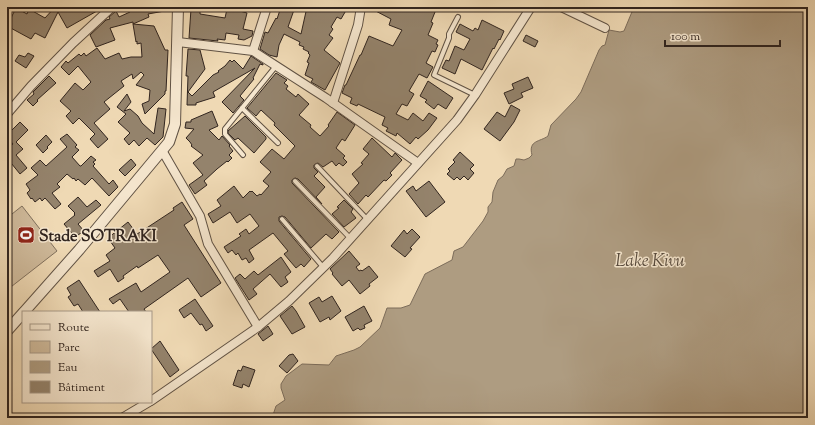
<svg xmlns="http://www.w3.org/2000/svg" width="815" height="425" font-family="'Sorts Mill Goudy',serif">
	<rect width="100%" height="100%" fill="#efd9b4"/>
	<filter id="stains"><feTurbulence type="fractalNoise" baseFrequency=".005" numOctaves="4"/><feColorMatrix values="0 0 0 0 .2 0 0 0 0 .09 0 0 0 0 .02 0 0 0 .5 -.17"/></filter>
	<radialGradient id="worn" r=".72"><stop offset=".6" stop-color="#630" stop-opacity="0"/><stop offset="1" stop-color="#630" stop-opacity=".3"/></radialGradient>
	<path fill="#cfba9b" stroke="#80705d" d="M22,206l35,45 -50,39v-72z"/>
	<path fill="#ae9c81" stroke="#7c6c5a" d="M634,7h174v411h-536l4,-12 9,-6 -4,-12v-4l5,-8 16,-12 27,1 7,-9 18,-6 6,-3 20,-19 7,-20h14l9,-3 15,-31 27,-14 2,-9 9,-4 20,-26 5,-9v-5l4,-5 1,-10 5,-12 5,-4 4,-7 7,-3 2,-7h3l5,1 5,-2 3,-3c-4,-15 8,-13 16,-19l3,-11 25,-26 5,-7 18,-42 3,-4 3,-1 4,-15 11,2 4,-1z"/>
	<g fill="#94836c" stroke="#31251f">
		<path d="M55,7h49l-37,21 -9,-16 -13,26 -10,-5 -4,6 -24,-13 9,-18 11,6 2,-5 16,9z"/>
		<path d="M128,7h42v3l-22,4 1,3 -16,7v-2l-23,6 5,12 -19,7 -6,-12 16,-15 4,-1 -1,-2 7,-6 3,6 11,-5z"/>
		<path d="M281,7h14l-7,20 13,7 6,-27h41l-7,12 -4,-2 -6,10 2,2 -4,6 4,3 -9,12 16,13 -15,27 -14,-8 2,-3 -8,-4 4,-12 -2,-1 3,-7 -2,-2 1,-1 -6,-3 1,-2 -5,-2 1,-3 -16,-8 -5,11 -2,12 -8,-2 -9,-6 5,-17 3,1 8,-15 1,1z"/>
		<path d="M368,7h69l-6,15 2,1 -5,12 10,5 -2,4 2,1 -3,7 -3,-1 -6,12 7,4 -6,11 -8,-4 -10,17 5,3 -7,12 -5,-2 -6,10 12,6 5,-7 10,8 6,-8 8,5 -9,12 -10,9 -2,-2 -6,7 -13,-11 -1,3 -10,-5 2,-3 -6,-3 3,-8 -27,-13 -1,2 -7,-3 2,-5 -10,-5 3,-8h1l14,-30h1l8,-19 24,10 9,-16 -13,-5 2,-6z"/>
		<path d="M229,8l18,5 -4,16 10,2 -1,5 -8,4 -6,-1 1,-4 -13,-2 -1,7 -8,-1 1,2 -29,-3 2,-29 9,1v4l25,4 2,-9h2z"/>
		<path d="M482,20l22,11 -4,9 -1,-1 -5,10 -1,-1 -11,22 -21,-11 -6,15 -13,-6 4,-8 3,1 6,-15 9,4 6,-11 -14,-7 4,-8 13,7 2,-3 3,2z"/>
		<path d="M133,24l21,2 11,24h3l-2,41h-1v3l-20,20 -3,-10 7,-3 1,-11 -14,-5 8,-10 -3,-3 -8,7 -1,-5 -11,7 3,5 -20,16 6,7 -16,14 14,16 -10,9 -8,-9 5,-5 -16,-16 -6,6 -7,-8 5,-5 -11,-10 15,-18 8,7 8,-8 -13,-16 -9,9 -8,-8 5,-6 2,2 11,-9 2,2 3,-3 2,3 11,-8 8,11 14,-6 3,6 9,-2h11l-1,-14 -4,1v-3l-1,1z"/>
		<path d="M526,35l12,6 -3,6 -12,-6z"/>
		<path d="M188,49l12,1 5,19 -17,23 4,4 21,-21 6,-3 -1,-1 7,-5 5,-6 2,2 2,-2 9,9 8,-13 12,8v1l-3,-1 -7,14 1,1 -14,17 4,4 -11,13 -11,-11 33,-34 -42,24 2,5 -19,6v2h-9l1,-29h-2z"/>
		<path d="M28,53l6,3 -8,12 -11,-7 4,-6 6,2z"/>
		<path d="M276,73l11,7 -3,3 4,3 -2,3 10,8 2,-3 11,10 -10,11 12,10 -1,2 10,9 9,-10 -1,-1 9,-13 18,13 -10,16 -3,-2 -6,9 9,8 -2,2 4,4 -4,4 -4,-3 -3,3 -4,-5 -9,6 -5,-4 -4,2v3l4,4 -4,4 11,11 -9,10 6,7 -24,-25 -3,-1 -3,2v3l47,49 -7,7 -6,-5 -15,14 -26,-31 -3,-1 -3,1v4l32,38 -7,8 -3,-3 -5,4 -12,-14 4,-3 -15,-18 -24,17 5,9 -5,4 -3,-5 -4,2 -4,-7 -2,2 -4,-5 -4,3 -4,-6 17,-11 -2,-2 7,-5 3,5 10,-8 -9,-12 -13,9 -7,-11 -17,11 -5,-9 13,-8 -4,-6 17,-14 9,12 7,-7 1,1 1,-1 5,5 3,-2 1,1 8,-9 -6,-5 8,-9 -11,-10 12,-13 12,10 11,-13 -21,-21 1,-2 -14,-13 -5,6 -9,-8z"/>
		<path d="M49,76l7,7 -19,17 1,1 -5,5 -6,-6 7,-6 -1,-2z"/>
		<path d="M528,77l5,11 -12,5 2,4 -14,7 -5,-11 10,-4 -2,-5z"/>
		<path d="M428,81l25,17 -7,11 -8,-5 -4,5 -9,-7 2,-2 -7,-4z"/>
		<path d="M127,94l4,8 -7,9 6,-2 8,7 4,7 12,11 4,-26 8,1 -3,28 -8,8 -8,-7 -8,8 -5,-6 -5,5 -5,-6 6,-6 -12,-11 8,-8 -9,-7z"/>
		<path d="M511,105l9,5 -6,12 -14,19 -16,-12 13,-17 8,5z"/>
		<path d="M212,111l6,15 -9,4 10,10 3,-4 8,9 -1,1 4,5 -4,4 3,3 -4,4 -1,-1 -10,8 -13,12 3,4 -12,9 -6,-9 14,-10 -10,-12 10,-8 -12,-9 1,-1 -2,-3 -4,-4 8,-9 -9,-1 1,-6h5v-2z"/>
		<path d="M245,116l21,21v2l-12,14 -16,-15 -3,2 -7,-7v-2z"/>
		<path d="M20,122l8,8 -12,12 7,7 -7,6 11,13 -7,6 -13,-16v-9l6,-5 -6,-7v-6l3,-3 2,2z"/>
		<path d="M67,134l10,11 -2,2 4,3 -7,7 8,9h1l10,-10 5,4 -3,2 2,2 -2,2 16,18 4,-4 5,7 -9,9 -17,-18 -7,7 -7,-6 -2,2 -2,-3 -1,1 -6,-5 -10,10 3,3 -8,6 9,11 -6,5 -10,-11 -3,3 -2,-3 -5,4 -3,-4 -1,1 -4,-6 3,-3 -4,-6 12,-9 -7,-7 9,-8 6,6 21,-19 -7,-8z"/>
		<path d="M46,135l6,7 -5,5 1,1 -5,5 -7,-8z"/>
		<path d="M372,138l20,19 3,-4 7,7 -12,13 2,2 -6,6 -2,-1 -16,17 -2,-2 -8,9 -9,-10 10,-11 -7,-9 11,-10 -2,-1 8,-9 -6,-5z"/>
		<path d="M460,152l14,13 -4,4 4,4 -6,7 -4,-4 -4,4 -3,-3 -3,3 -7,-6 3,-3 -2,-2 7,-7 -2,-2z"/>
		<path d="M131,159l5,6 -11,11 -6,-6z"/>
		<path d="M429,181l16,21 -19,15 -20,-26 7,-5 3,5z"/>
		<path d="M78,197l9,10 9,-7 5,5 -23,19 6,7 -9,6 -11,-13 11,-9 -1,-1 1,-1 -7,-7z"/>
		<path d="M344,200l9,9 -2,3 5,6 -12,9 -12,-13 7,-6 -2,-1z"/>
		<path d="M182,202l11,17 -9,6 37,58 -20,14 -13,-19 -44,31 2,3h-17l-9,-13 -7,5 -4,-5 27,-16 5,9 29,-20 -12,-17 -20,13 -1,-2 -14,10 1,2 -6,4 -8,-13 -12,8 -4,-6 16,-10 -4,-6 9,-7 -7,-10 20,-16 9,12 5,-3 32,-21 -1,-2z"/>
		<path d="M412,229l8,8 -10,11 2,1 -7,8 -14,-11 13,-16 3,4z"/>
		<path d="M349,251l11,13 -4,3 3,4 2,-1 1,1 7,-5 9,11 -9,7 1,2 -10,8 -11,-14 -7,6 -10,-12 1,-1 -3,-4z"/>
		<path d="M281,257l10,15 -6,5 3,5 -7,5 -11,-13 -17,15 4,5 -8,6 -14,-22 5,-4 5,5 9,-8 4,4z"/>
		<path d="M79,280l21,32h-17l-5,-8 -4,2 -6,-9 3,-2 -4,-7z"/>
		<path d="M332,296l9,15 -11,9 -1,-3 -9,5 -11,-19 10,-6 3,5z"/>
		<path d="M195,299l18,27 -7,5 -4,-7 -2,1 -9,-12 -7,5 -5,-8z"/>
		<path d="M292,306l4,5 9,16 -13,7 -12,-18z"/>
		<path d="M364,306l8,15 -8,4 1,3 -5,2 -2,-2 -5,3 -8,-14z"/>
		<path d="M268,326l5,8 -10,7 -5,-7z"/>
		<path d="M160,341l19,29 -9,7 -19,-28z"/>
		<path d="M293,354l5,7 -11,12 -8,-7 10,-11z"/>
		<path d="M243,366l12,4 -6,17 -6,-3 -1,4 -9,-3 5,-15 3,1z"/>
	</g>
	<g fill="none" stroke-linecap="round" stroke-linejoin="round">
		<defs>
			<g id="service">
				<path d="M458,17l-9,17v4l-15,37 41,20"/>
				<path d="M242,108l36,35"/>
				<path d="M243,155l-18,-21v-5l51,-63"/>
				<path d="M317,166l50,53"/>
				<path d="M295,181l56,58"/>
				<path d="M282,219l41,48"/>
			</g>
			<g id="minor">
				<path d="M561,7l44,21"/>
				<path d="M178,42l75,9 73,47 92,65"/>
				<path d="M253,51l14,-44"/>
				<path d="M333,103l25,-78 3,-18"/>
				<path d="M7,114l24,-28 42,-43 39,-36"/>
				<path d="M163,152l37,64 8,28 50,83"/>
				<path d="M151,401l107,-74 31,-26 44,-43 124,-138 18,-25 56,-88"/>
				<path d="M122,418l27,-16"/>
			</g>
			<g id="tertiary">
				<path d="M24,312l55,-62 90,-108 6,-18 3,-117"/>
				<path d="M7,331l16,-18"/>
			</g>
		</defs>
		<use href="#service" stroke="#605244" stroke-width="6"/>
		<use href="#minor" stroke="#605244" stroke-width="10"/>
		<use href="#tertiary" stroke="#605244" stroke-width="12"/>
		<use href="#service" stroke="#f5e6ce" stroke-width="4"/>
		<use href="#minor" stroke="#f5e6ce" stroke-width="8"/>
		<use href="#tertiary" stroke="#f5e6ce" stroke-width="10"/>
	</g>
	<defs>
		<symbol id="stadium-square" viewBox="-11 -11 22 22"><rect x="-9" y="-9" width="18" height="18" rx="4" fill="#8f2418" stroke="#f5e6ce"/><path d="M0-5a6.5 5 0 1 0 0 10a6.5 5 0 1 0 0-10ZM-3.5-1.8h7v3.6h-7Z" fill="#fff"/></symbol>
	</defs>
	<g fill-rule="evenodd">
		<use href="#stadium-square" x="16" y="225" width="20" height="20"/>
	</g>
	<g text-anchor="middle" stroke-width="3" stroke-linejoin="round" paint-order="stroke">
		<g font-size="16" font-weight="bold" fill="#31251f" stroke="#f5e6ce" text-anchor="start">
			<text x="39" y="241">Stade SOTRAKI</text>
		</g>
		<g font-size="17" font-style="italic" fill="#56493c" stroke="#f5e6ce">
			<text x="650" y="266">Lake Kivu</text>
		</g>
	</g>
	<rect width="815" height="425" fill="none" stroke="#efd9b4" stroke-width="24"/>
	<rect x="8" y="8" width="799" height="409" fill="none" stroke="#31251f" stroke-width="2"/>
	<rect x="12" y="12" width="791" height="401" fill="none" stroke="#31251f"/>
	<rect x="22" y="311" width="130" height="92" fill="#f5e6ce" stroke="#a79988"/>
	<rect x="30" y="324" width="20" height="6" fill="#f5e6ce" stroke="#a79988"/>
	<text x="58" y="331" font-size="12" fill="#31251f">Route</text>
	<rect x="30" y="341" width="20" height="12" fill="#cfba9b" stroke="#a79988"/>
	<text x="58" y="351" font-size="12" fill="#31251f">Parc</text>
	<rect x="30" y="361" width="20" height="12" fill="#ae9c81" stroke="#a79988"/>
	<text x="58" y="371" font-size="12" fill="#31251f">Eau</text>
	<rect x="30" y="381" width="20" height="12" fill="#94836c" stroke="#a79988"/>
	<text x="58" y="391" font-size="12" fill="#31251f">Bâtiment</text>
	<path d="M665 40v6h115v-6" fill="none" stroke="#31251f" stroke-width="2"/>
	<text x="671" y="40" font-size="12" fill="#31251f" stroke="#f5e6ce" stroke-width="3" paint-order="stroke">100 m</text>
	<rect width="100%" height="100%" filter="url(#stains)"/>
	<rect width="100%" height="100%" fill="url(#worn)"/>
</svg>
